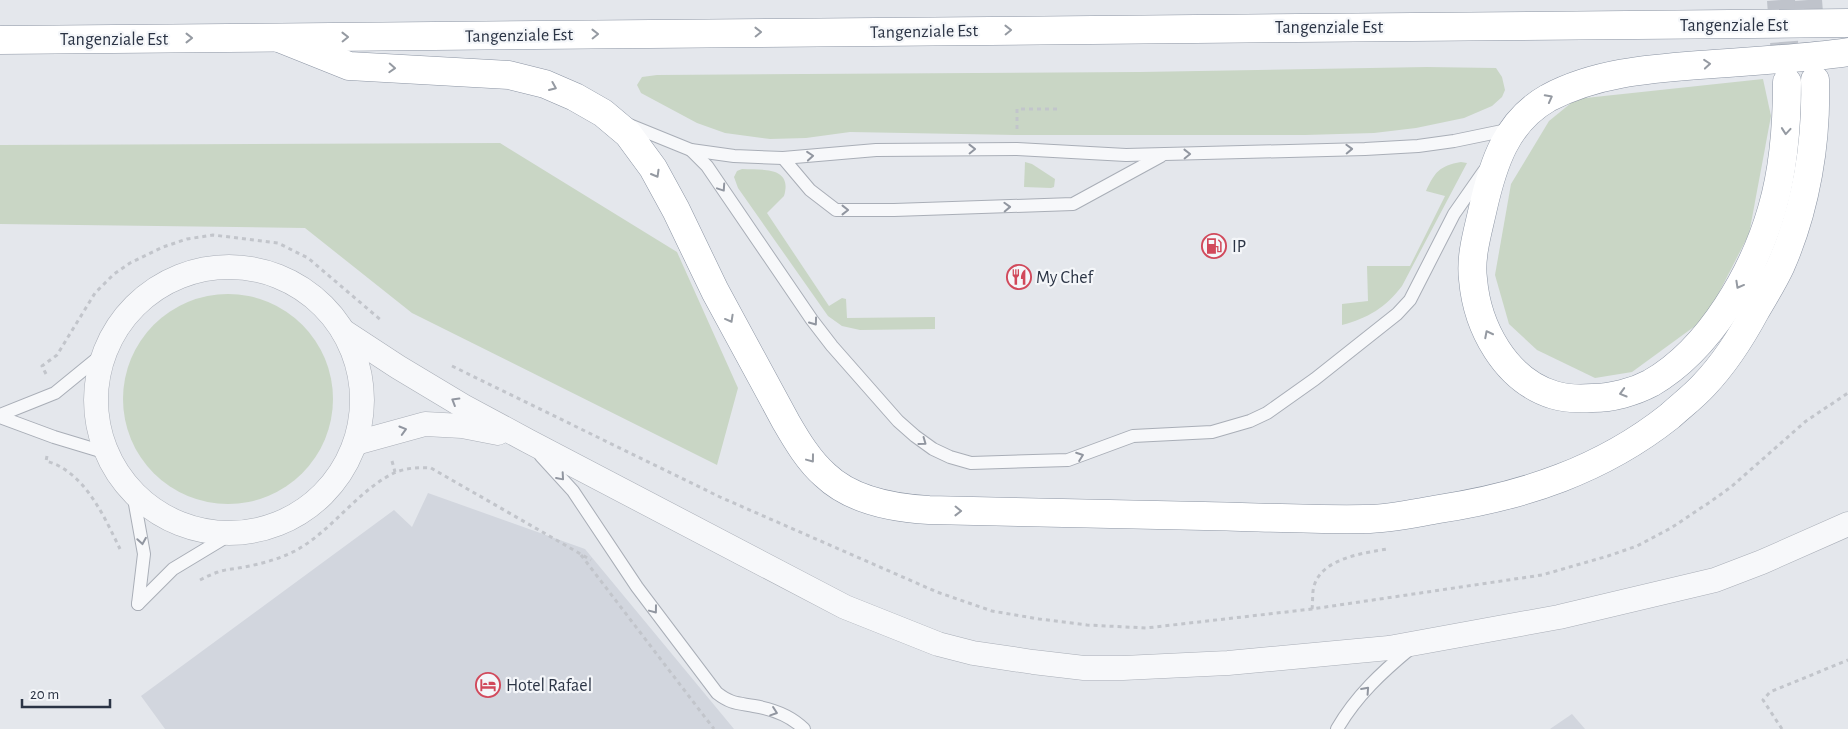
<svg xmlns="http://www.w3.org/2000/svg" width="1848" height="729" font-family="'Alegreya Sans',sans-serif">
	<rect width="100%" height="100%" fill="#e4e7ec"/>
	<g fill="#d2d6de">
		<path d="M428,493l157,56 149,180h-569l-24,-33 253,-186 18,17z"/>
		<path d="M1572,714l13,15h-35z"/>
	</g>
	<g fill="#c9d6c5">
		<path d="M1427,67l69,1 6,9 3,13 -3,7 -10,9 -28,12 -48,10 -42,5 -69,2h-289l-166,-3 -44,6 -36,1 -45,-6 -28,-10 -56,-30 -4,-8 5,-8 15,-2 483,-3z"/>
		<path d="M1763,79l8,37 -22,118 -43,84 -74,54 -37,6 -58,-28 -28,-26 -14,-49 16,-91 38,-63 27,-22z"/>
		<path d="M500,143l177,109 61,136 -21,77 -305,-152 -107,-85 -305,-4v-79z"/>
		<path d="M1025,162l7,2 23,15 -1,8 -3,1 -27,-1z"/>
		<path d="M1461,162l6,1 -65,123c-17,22 -34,32 -60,39v-21l26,-3 -1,-35h43l35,-70 -19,-5c9,-19 13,-25 35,-29z"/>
		<path d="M742,169c20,1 51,-3 42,27l-17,17 62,93 13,-8 4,1 1,19 88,-1v12l-75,1 -18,-4 -14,-10 -90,-128 -4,-11 3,-6z"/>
		<circle cx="228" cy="399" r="105"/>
	</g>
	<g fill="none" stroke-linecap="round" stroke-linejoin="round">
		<g stroke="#bfc3cb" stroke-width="28" stroke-dasharray="28 14" stroke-linecap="butt">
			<path d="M1781,0l6,82"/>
			<path d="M1808,0l6,79"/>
		</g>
		<defs>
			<g id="lane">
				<path d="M627,124l64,26 43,6 49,2 93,-8 141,-1 109,6 239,-6 53,-3 36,-5 58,-12"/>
				<path d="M691,150l16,16 105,154 20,26 66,75 17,15 18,13 17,8 21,6 97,-3 65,-24 79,-4 38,-11 17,-8 48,-34 82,-65 13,-14 44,-86 30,-43"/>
				<path d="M783,158l27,32 26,20h58l179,-6 88,-48"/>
				<path d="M0,415l55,-22 49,-40"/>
				<path d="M0,417l54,20 53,16"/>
				<path d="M541,456l32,35 64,96 80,106c14,11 21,10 37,13 18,3 37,10 50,23"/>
				<path d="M133,493l11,61 -6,50"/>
				<path d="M138,604l35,-35 58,-35"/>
				<path d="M1337,729c19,-33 45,-57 74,-81"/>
			</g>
			<g id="street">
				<circle cx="229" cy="400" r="133"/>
				<path d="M343,331l55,36 65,39 65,35 317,166 93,37 35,9 60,9 51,6h39l105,-5 161,-15 170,-31 156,-37 47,-18 86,-38"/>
				<path d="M356,443l69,-19 37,2 36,7"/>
			</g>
			<g id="highway">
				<path d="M279,38l70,28 160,9 36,9 30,13 28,16 25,21 25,34 23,42 39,81 71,131c11,19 23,39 39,53 27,26 68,33 104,35 92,2 184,4 275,6 54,1 108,4 161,3 24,0 50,-6 74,-10 85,-13 163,-39 231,-93 11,-10 24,-20 34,-31 21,-22 38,-49 52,-75 9,-15 18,-30 25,-45 25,-57 36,-123 34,-185"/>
				<path d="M0,40l1848,-17"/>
				<path d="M1787,82c0,43 -3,86 -15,127 -18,63 -62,140 -121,174 -17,9 -39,15 -58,15 -13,1 -26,1 -39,-3 -49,-15 -77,-68 -81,-116 -3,-23 5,-48 10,-71 10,-44 23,-86 65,-110 47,-25 99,-29 151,-33 50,-4 100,-6 149,-13"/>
			</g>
		</defs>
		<use href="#lane" stroke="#a9aeb7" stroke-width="14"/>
		<use href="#street" stroke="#a9aeb7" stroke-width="25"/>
		<use href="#highway" stroke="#8b94a3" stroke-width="29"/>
		<g stroke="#c2c5cb" stroke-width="3" stroke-dasharray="4 4" stroke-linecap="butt">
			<path d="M1017,129v-20h42"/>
			<path d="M452,366l268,131 217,95 55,19 47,8 48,6 59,3 166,-19 230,-34 66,-19 29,-10 34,-18 39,-26 21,-15 75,-66 42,-28"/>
			<path d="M46,374l-4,-8 15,-11 38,-62 19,-19 16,-11 33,-16 24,-8 26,-4 65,8 30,15 74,63"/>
			<path d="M47,456l-1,5c38,10 58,55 74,88"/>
			<path d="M392,461l3,11"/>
			<path d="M581,555l133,174"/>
			<path d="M200,580c6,-3 12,-6 18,-8 8,-3 17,-3 26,-5 17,-3 35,-8 51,-16 38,-21 62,-60 99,-78 11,-5 25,-6 37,-5l160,92"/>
			<path d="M1312,609c1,-7 0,-16 2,-23 8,-28 50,-33 73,-37"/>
			<path d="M1782,729l-19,-29 7,-8 78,-32"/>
		</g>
		<use href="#lane" stroke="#f7f8fa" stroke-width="12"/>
		<use href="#street" stroke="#f7f8fa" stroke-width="24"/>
		<use href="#highway" stroke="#fff" stroke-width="28"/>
	</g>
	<defs><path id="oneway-chevron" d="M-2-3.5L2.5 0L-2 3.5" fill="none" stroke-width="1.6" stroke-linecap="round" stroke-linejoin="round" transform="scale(1.25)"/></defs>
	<g stroke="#959aa2">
		<use href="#oneway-chevron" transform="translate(1008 30) rotate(-1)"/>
		<use href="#oneway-chevron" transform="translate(758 32) rotate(-1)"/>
		<use href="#oneway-chevron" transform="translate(595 34) rotate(-1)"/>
		<use href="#oneway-chevron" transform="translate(345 37) rotate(-1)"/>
		<use href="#oneway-chevron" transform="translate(189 38)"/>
		<use href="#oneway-chevron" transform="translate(1707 64) rotate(-5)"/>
		<use href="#oneway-chevron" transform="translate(392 68) rotate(3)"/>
		<use href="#oneway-chevron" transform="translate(553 87) rotate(23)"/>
		<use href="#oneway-chevron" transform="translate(1549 98) rotate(-28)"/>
		<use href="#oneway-chevron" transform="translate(1786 131) rotate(95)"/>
		<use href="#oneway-chevron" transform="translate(656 174) rotate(60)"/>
		<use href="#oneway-chevron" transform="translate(1739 285) rotate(119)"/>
		<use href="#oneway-chevron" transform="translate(730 319) rotate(61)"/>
		<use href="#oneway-chevron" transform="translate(1488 334) rotate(-117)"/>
		<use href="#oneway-chevron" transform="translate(1623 393) rotate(164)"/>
		<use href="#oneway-chevron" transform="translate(811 459) rotate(53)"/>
		<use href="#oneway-chevron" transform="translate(958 511) rotate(1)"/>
	</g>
	<g stroke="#9196a0">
		<use href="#oneway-chevron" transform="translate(972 149) rotate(-1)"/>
		<use href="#oneway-chevron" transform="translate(1349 149) rotate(-2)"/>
		<use href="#oneway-chevron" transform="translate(1187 154) rotate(-1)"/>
		<use href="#oneway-chevron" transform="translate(810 156) rotate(-5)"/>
		<use href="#oneway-chevron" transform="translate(722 188) rotate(56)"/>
		<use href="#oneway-chevron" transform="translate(1007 207) rotate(-2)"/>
		<use href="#oneway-chevron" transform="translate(845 210)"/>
		<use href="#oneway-chevron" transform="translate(814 322) rotate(54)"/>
		<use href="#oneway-chevron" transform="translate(455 401) rotate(-149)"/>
		<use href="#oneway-chevron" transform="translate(403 430) rotate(-16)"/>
		<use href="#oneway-chevron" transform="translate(923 442) rotate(36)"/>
		<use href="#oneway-chevron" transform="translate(1080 456) rotate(-20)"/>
		<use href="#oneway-chevron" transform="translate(561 477) rotate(49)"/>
		<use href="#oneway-chevron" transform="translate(142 541) rotate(81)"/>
		<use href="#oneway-chevron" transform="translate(654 610) rotate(53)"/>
		<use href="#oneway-chevron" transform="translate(1366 690) rotate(-48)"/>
		<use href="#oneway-chevron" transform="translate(774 712) rotate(19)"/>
	</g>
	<defs>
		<symbol id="fuel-ring" viewBox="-11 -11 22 22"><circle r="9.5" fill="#f4f6f9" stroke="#d1495b" stroke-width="1.5"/><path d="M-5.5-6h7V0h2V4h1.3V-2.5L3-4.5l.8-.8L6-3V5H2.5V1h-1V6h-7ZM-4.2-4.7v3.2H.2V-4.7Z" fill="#d1495b"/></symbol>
		<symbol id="restaurant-ring" viewBox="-11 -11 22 22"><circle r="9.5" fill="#f4f6f9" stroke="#d1495b" stroke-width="1.5"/><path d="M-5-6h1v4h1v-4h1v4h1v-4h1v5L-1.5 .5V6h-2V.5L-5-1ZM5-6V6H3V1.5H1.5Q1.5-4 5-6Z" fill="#d1495b"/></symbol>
		<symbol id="hotel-ring" viewBox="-11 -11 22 22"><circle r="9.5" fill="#f4f6f9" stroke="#d1495b" stroke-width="1.5"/><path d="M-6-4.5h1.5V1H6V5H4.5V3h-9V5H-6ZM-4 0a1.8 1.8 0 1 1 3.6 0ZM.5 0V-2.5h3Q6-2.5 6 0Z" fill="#d1495b"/></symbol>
	</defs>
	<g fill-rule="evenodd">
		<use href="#fuel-ring" x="1200" y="232" width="28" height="28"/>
		<use href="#restaurant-ring" x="1005" y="263" width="28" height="28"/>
		<use href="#hotel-ring" x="474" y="671" width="28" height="28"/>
	</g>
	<g text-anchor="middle" stroke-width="4.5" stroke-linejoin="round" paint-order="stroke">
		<g font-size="18" fill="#2b3445" stroke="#f4f6f9">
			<text x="1734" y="31">Tangenziale Est</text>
			<text x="1329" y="33">Tangenziale Est</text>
			<text transform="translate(924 31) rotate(-1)" y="6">Tangenziale Est</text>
			<text transform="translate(519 35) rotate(-1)" y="6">Tangenziale Est</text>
			<text x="114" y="45">Tangenziale Est</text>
		</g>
		<g font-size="18" fill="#2b3445" stroke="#f4f6f9" text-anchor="start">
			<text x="1232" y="252">IP</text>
			<text x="1036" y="283">My Chef</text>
			<text x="506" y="691">Hotel Rafael</text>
		</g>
	</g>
	<path d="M22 699v8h88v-8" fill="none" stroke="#2b3445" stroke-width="2.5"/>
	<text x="30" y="699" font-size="15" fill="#2b3445" stroke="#f4f6f9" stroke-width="4" paint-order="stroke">20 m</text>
</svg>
